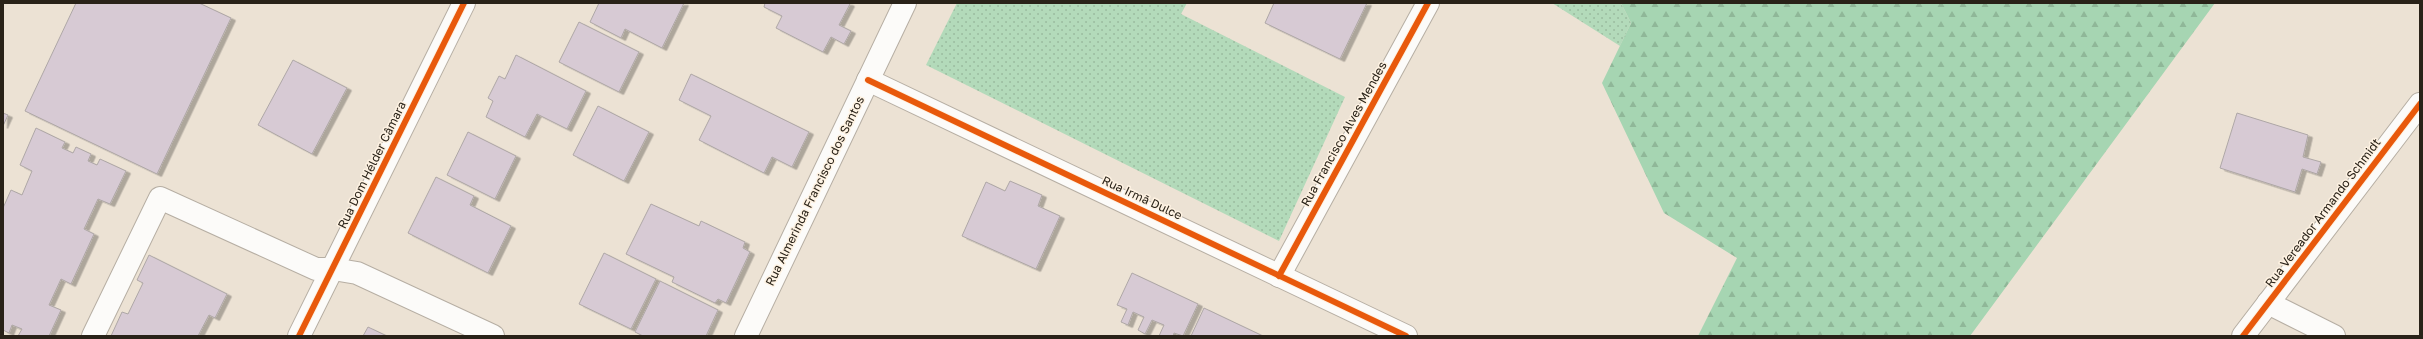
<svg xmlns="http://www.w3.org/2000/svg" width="2423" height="339" font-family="'Golos Text',sans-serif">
	<defs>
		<pattern id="grass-dots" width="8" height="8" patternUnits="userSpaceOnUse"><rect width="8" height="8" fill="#b3daba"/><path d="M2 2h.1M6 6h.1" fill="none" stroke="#9abb9f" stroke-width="1.8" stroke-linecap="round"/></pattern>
		<pattern id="forest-firs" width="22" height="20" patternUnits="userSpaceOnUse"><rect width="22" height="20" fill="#a6d5b2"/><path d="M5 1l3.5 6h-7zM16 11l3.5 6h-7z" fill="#8fb798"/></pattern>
		<filter id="shadow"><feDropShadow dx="4.5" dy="2.5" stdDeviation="0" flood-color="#0004"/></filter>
	</defs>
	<rect width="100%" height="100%" fill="#ece2d4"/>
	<g fill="url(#grass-dots)">
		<path d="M957,3h230l-6,11 164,83 -66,144 -353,-176z"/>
		<path d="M1552,3h69l10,20 -11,23z"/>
	</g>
	<path fill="url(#forest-firs)" d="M1621,3h594l-245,333h-272l39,-78 -73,-45 -62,-130 29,-60z"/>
	<g fill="#d7cad4" stroke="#aea7a6" filter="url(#shadow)">
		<path d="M76,3h123l32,15 -74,156 -132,-63z"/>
		<path d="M599,3h85l-22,45 -37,-19 -4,9 -31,-16z"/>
		<path d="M765,3h83l2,1 -11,21 12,6 -7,13 -13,-7 -8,15 -47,-24 6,-12 -18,-9z"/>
		<path d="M1274,3h93l-27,56 -75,-36z"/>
		<path d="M579,22l60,30 -20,40 -60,-30z"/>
		<path d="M516,55l70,36 -19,38 -30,-15 -12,23 -39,-20 7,-16 -5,-3 11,-22 6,3z"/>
		<path d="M293,60l54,28 -35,66 -54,-29z"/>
		<path d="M691,74l118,58 -17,35 -20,-10 -8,16 -65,-33 12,-24 -32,-16z"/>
		<path d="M598,106l51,26 -25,49 -51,-26z"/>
		<path d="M3,113l5,2 -5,11z"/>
		<path d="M2237,113l71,22 -5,22 18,5 -4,12 -15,-5 -7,23 -75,-24z"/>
		<path d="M36,128l29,14 -3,6 11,5 3,-6 15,7 -3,7 9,4 3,-6 26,12 -16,33 -12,-5 -14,30 10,5 -23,50 -10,-5 -12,26 12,5 -12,26h-31l4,-7 -10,-4 -3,8 -6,-3v-122l8,-18 11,5 10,-24 -12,-6z"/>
		<path d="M468,132l48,24 -21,43 -48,-24z"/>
		<path d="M436,177l38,19 -4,9 41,21 -23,47 -80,-40z"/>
		<path d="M1010,181l32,14 -4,11 22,10 -24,53 -74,-33 24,-54 19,9z"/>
		<path d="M651,204l48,22 2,-5 44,21 -2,6 7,4 -24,51 -8,-4 -3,4 -43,-21 2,-5 -48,-23z"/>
		<path d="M604,253l52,26 -25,50 -52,-25z"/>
		<path d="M149,255l78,39 -12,24 -6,-3 -11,21h-87l11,-24 6,2 15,-31 -6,-3z"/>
		<path d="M1132,273l66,31 -15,32 -9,-3 -1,3h-14l5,-11 -12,-5 -7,14 -7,-4 6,-13 -11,-5 -5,13 -7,-3 6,-13 -10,-4z"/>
		<path d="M660,281l58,29 -12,26h-63l-8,-4z"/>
		<path d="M1204,308l59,28h-72z"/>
		<path d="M368,327l19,9h-24z"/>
	</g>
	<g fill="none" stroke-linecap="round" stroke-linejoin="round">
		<defs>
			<g id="minor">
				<path d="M868,80l538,256"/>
				<path d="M1279,276l149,-273"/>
				<path d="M2268,303l66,33"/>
				<path d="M93,336l67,-138 156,71h17l24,4 136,63"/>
				<path d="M299,336l165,-333"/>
				<path d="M746,336l159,-333"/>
				<path d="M2243,336l177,-232"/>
			</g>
		</defs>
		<use href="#minor" stroke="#b6aea3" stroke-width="24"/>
		<use href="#minor" stroke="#fcfbf9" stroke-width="22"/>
		<defs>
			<g id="cycleway">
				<path d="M868,80l538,256"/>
				<path d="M1279,276l149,-273"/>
				<path d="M299,336l165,-333"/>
				<path d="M2243,336l177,-232"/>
			</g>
		</defs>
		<use href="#cycleway" stroke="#fef2e2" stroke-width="8"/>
		<use href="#cycleway" stroke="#e8590c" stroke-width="6"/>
	</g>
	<g text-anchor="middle" stroke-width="3" stroke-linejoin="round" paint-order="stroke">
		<g font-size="12" fill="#292218" stroke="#fef2e2">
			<text transform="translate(1344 134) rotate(-61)" y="4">Rua Francisco Alves Mendes</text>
			<text transform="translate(372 165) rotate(-64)" y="4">Rua Dom Hélder Câmara</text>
			<text transform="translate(815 191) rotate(-64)" y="4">Rua Almerinda Francisco dos Santos</text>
			<text transform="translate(1142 198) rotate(25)" y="4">Rua Irmã Dulce</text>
			<text transform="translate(2323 213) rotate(-53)" y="4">Rua Vereador Armando Schmidt</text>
		</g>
	</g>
	<rect width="2423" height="339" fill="none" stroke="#292218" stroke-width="8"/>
</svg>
